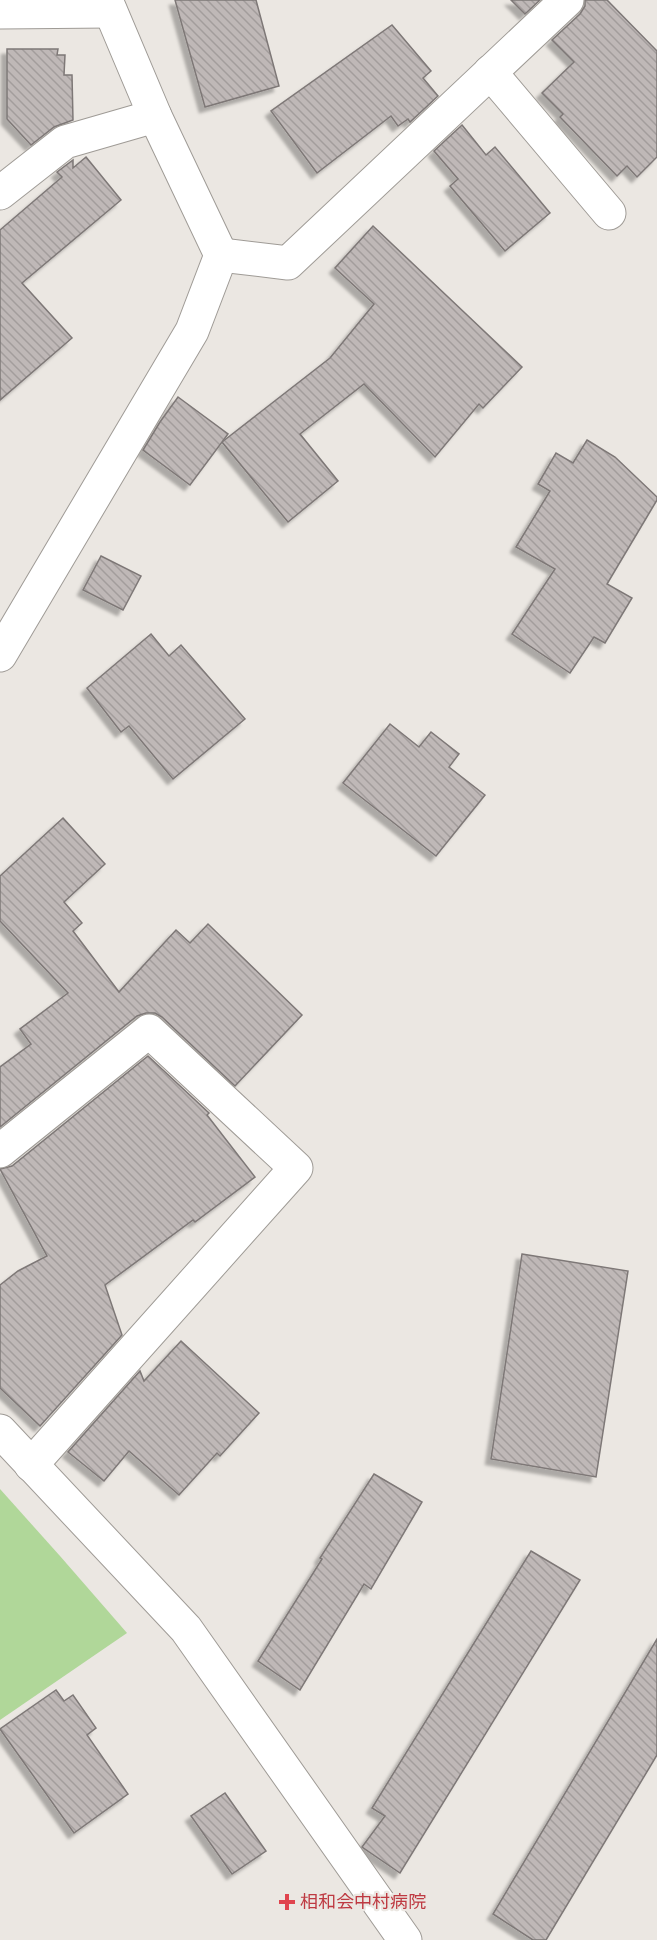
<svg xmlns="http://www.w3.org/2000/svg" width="657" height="1940" font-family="Ubuntu,'Noto Sans JP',sans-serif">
	<defs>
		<pattern id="building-back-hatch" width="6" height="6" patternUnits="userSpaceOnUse" patternTransform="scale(1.5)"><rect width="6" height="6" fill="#bfb8b7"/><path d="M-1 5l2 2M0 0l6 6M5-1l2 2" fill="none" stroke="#a39d9c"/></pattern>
		<filter id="shadow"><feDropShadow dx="-5.5" dy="5.5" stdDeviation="1.5" flood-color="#0004"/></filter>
	</defs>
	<rect width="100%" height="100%" fill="#ebe7e2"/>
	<path fill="#b0d799" d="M0,1489l60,67 67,77 -127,87z"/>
	<g fill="url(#building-back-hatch)" stroke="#7e7877" stroke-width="1.5" filter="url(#shadow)">
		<path d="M175,0h81l23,86 -74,21z"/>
		<path d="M511,0h29l-15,14z"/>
		<path d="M585,0h22l50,51v106l-20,20 -10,-11 -10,10 -57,-59 3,-3 -21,-21 32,-31 -22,-22 28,-26 5,-8z"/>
		<path d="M392,25l39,46 -8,7 15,18 -28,26 -2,-3 -10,7 -7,-10 -74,57 -46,-62z"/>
		<path d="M7,49h51l-1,6h8l-1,20h8l1,45 -19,7 -23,18 -24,-26z"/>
		<path d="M462,125l24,30 9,-8 55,66 -45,38 -55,-65 8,-7 -24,-28z"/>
		<path d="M86,157l35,43 -99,83 50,55 -72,62v-170l62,-53 -5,-5 16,-12v8z"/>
		<path d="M373,226l149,141 -39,41 -4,-4 -44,53 -71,-73 -64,50 38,47 -50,41 -66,-80 108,-84 44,-54 -39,-36z"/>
		<path d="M178,397l50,37 -38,51 -47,-35 17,-28z"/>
		<path d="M587,440l28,17 42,40v3l-50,84 25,14 -27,45 -11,-6 -24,36 -58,-39 43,-65 -39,-22 34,-56 -12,-7 18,-31 17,10z"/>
		<path d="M101,556l40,20 -18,34 -40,-20z"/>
		<path d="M151,634l18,22 12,-11 64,74 -72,60 -44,-53 -8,6 -34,-44z"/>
		<path d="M390,724l29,23 12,-15 28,22 -10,13 36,28 -49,61 -93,-73z"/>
		<path d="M63,818l42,46 -41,38 18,21 -9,8 46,61 57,-62 14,13 18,-19 94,91 -67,71 -73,-69 -7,-4h-9l-9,3 -137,111v-60l31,-23 -11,-15 48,-36 -68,-72v-45z"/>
		<path d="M148,1056l61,57 -2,2 48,62 -60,45 -2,-2 -88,65 17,50 -82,91 -40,-38v-103l18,-14 29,-15 -47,-87 12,-3z"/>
		<path d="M522,1254l106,17 -32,206 -105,-18z"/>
		<path d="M181,1341l78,72 -39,43 -3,-3 -38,42 -50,-44 -25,30 -36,-29 72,-81 4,10z"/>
		<path d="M374,1474l48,28 -51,87 -7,-5 -64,106 -42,-29 64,-102 -2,-1z"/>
		<path d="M531,1551l49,29 -180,293 -38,-26 23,-31 -13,-8z"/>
		<path d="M657,1639v116l-111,185h-13l-40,-26z"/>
		<path d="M56,1690l8,11 9,-6 23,33 -9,7 41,59 -54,39 -74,-104z"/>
		<path d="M225,1793l41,58 -34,23 -41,-58z"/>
	</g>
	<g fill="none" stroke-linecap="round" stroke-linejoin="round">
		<defs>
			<g id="minor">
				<path d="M0,12l110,-1"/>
				<path d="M490,72l119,141"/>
				<path d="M0,193l65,-51 90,-26"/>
				<path d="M221,255l67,8 279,-263"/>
				<path d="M0,655l192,-324 29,-76 -66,-139 -49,-116"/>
				<path d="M0,1151l149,-120 147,137 -265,297"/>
				<path d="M0,1431l186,198 219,311"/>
			</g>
		</defs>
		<use href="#minor" stroke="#9f9b96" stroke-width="35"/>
		<use href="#minor" stroke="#fff" stroke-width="33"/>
	</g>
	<path fill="#e0444e" stroke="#ebe7e2" stroke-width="2" d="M284 1893h6v6h6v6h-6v6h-6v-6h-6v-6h6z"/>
	<g text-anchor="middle" stroke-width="4.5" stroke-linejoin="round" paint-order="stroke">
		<g font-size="18" fill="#be3a42" stroke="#ebe7e2" text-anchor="start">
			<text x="300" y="1908">相和会中村病院</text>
		</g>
	</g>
</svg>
